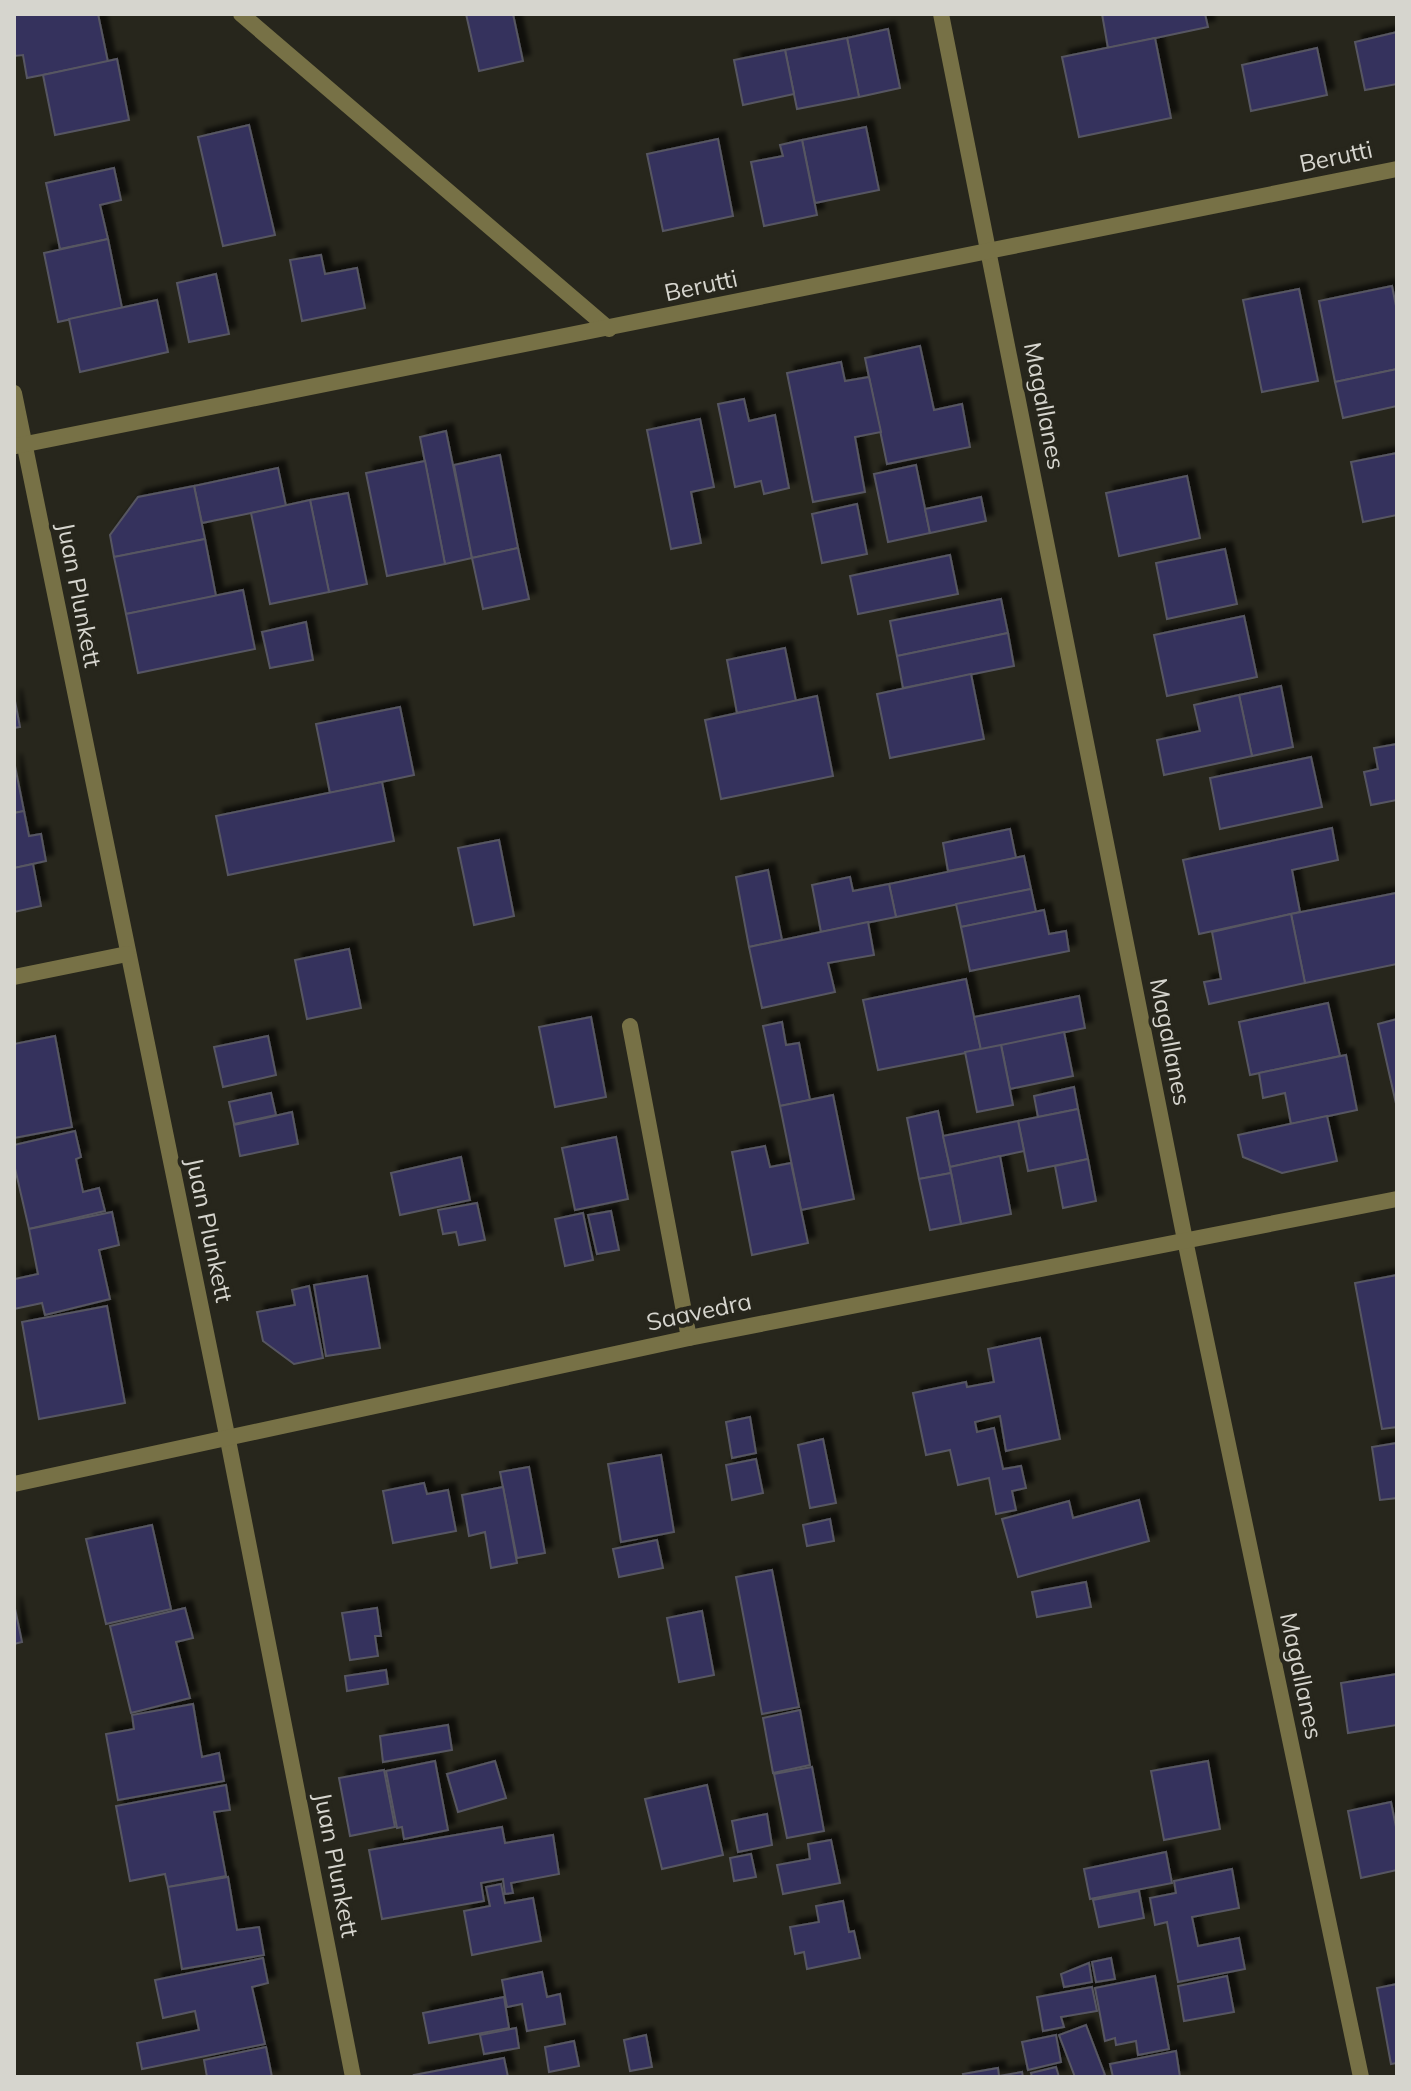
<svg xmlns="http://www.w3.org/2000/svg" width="1411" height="2091" font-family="Mulish,sans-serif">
	<defs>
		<filter id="shadow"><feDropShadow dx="7" dy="-7" stdDeviation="2" flood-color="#0009"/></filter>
	</defs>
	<rect width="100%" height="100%" fill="#27261c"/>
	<g fill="#36305d" stroke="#575762" stroke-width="2" filter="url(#shadow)">
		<path d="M14,14h84l10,48 -81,16 -4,-23 -9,1z"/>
		<path d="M466,14h47l10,47 -44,10z"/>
		<path d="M1102,14h103l3,13 -100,21z"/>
		<path d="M888,29l12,59 -41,9 -12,-59z"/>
		<path d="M1397,32v52l-32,6 -10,-48z"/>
		<path d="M847,38l12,59 -62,12 -12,-59z"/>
		<path d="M1155,38l16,80 -92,19 -17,-80z"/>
		<path d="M1317,48l10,47 -76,16 -9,-46z"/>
		<path d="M785,50l9,44 -51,11 -9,-45z"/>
		<path d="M117,59l12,61 -74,15 -12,-60z"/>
		<path d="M249,125l26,110 -52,11 -25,-109z"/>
		<path d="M866,127l13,63 -64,13 -13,-63z"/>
		<path d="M718,139l15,77 -70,15 -16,-77z"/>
		<path d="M802,140l15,75 -53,11 -13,-64 32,-6 -3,-11z"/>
		<path d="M114,168l7,32 -21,5 8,34 -48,10 -14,-66z"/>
		<path d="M108,239l14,69 -64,14 -14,-69z"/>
		<path d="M321,255l4,19 32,-6 8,40 -63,13 -12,-61z"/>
		<path d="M216,274l13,60 -40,8 -12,-59z"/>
		<path d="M1392,286l5,25v58l-62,13 -16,-81z"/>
		<path d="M1299,289l19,92 -56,11 -19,-92z"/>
		<path d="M157,300l11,52 -88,20 -11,-53z"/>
		<path d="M920,346l14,64 28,-6 8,43 -83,17 -22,-106z"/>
		<path d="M841,362l4,19 24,-4 12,55 -26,5 10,55 -52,10 -26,-129z"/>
		<path d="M1397,369v37l-54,12 -8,-36z"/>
		<path d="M744,399l5,22 26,-6 14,73 -25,6 -3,-13 -26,6 -17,-83z"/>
		<path d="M700,419l14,68 -23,5 10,51 -30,6 -24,-119z"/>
		<path d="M446,431l26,127 -27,6 -25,-127z"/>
		<path d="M1397,453v62l-34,7 -12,-60z"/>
		<path d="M500,455l18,93 -46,10 -18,-93z"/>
		<path d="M425,461l20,103 -58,12 -21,-103z"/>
		<path d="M916,465l14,68 -42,9 -14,-68z"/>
		<path d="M278,468l8,38 -84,17 -8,-37z"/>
		<path d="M1187,476l13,62 -81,18 -13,-63z"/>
		<path d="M194,486l11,53 -91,18 -4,-22 28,-38z"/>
		<path d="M348,493l19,91 -38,8 -19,-92z"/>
		<path d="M981,497l5,24 -56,12 -5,-24z"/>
		<path d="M310,500l19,92 -59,12 -19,-91z"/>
		<path d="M857,504l10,50 -45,9 -10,-49z"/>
		<path d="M205,539l11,57 -90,18 -12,-57z"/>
		<path d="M518,548l11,51 -46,10 -11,-51z"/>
		<path d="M1225,549l12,55 -70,15 -11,-56z"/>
		<path d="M950,555l8,39 -100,20 -8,-38z"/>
		<path d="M243,590l12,59 -117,24 -12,-59z"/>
		<path d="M1001,599l7,34 -111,23 -7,-35z"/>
		<path d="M1244,616l13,61 -90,19 -13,-61z"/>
		<path d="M306,622l7,38 -43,8 -8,-36z"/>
		<path d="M1008,633l6,33 -111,22 -6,-32z"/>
		<path d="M785,648l11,53 -59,12 -10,-53z"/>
		<path d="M971,674l13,65 -94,19 -13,-64z"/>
		<path d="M1281,686l12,61 -41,9 -13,-61z"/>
		<path d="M1239,695l13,61 -88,19 -7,-35 43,-9 -6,-26z"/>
		<path d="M14,696l6,31 -6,1z"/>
		<path d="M817,696l16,80 -112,23 -16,-79z"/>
		<path d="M400,707l14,68 -84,18 -14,-69z"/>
		<path d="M1397,744v56l-26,5 -7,-33 14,-3 -4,-21z"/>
		<path d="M1311,757l11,50 -102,22 -10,-51z"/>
		<path d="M14,761l10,50 -10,2z"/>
		<path d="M382,782l12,59 -166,34 -12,-59z"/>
		<path d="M24,811l5,25 12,-2 5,27 -32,7v-55z"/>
		<path d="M1332,828l6,32 -46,10 8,42 -101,22 -16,-74z"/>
		<path d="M1010,829l6,29 -68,13 -5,-28z"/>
		<path d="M499,840l15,76 -40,9 -16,-77z"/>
		<path d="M1024,856l7,33 -135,28 -7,-33z"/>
		<path d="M33,864l8,42 -27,6v-44z"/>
		<path d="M768,870l14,70 -33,7 -13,-70z"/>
		<path d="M850,877l3,14 36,-7 7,33 -75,15 -9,-47z"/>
		<path d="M1031,889l5,23 -75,15 -5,-23z"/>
		<path d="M1396,893l1,71 -92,19 -14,-69z"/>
		<path d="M1044,910l5,24 17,-3 3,20 -99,20 -9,-44z"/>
		<path d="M1291,914l14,69 -96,21 -5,-22 17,-3 -9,-47z"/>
		<path d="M868,922l6,33 -46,8 7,29 -73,16 -13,-61z"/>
		<path d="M349,949l12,59 -54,11 -12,-59z"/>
		<path d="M966,979l15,71 -103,20 -15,-70z"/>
		<path d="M1079,996l6,32 -104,22 -7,-33z"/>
		<path d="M1328,1003l12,53 -90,19 -11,-53z"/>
		<path d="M591,1017l15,80 -51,10 -16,-80z"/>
		<path d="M1397,1019v89l-19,-84z"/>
		<path d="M782,1022l4,23 13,-2 11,57 -30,6 -17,-80z"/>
		<path d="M1064,1032l9,44 -63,13 -9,-44z"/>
		<path d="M55,1036l17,91 -58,11v-94z"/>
		<path d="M268,1036l8,39 -53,12 -9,-40z"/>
		<path d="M1001,1045l12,60 -36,7 -12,-60z"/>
		<path d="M1346,1055l11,55 -66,14 -6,-31 -22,5 -4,-25z"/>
		<path d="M1074,1087l4,22 -40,8 -4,-21z"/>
		<path d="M271,1093l5,22 -42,9 -5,-22z"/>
		<path d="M833,1095l21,104 -53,11 -21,-104z"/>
		<path d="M1078,1109l10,50 -60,12 -10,-50z"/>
		<path d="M938,1111l13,62 -32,6 -12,-61z"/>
		<path d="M292,1112l6,32 -58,12 -6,-31z"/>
		<path d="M1327,1116l10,45 -55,12 -39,-16 -5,-22z"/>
		<path d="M1018,1121l6,30 -74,16 -7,-31z"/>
		<path d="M75,1131l6,26 -5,2 7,33 16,-4 6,23 -76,18 -15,-65v-19z"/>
		<path d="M616,1137l12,62 -53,11 -13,-62z"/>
		<path d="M765,1146l5,21 21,-4 17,80 -56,12 -20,-103z"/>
		<path d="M1000,1156l11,58 -50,10 -11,-57z"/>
		<path d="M461,1157l9,43 -70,15 -9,-42z"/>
		<path d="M1088,1159l8,42 -33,7 -8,-42z"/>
		<path d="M951,1173l10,51 -31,6 -11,-51z"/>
		<path d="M477,1203l8,37 -26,5 -3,-13 -13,2 -5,-24z"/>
		<path d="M611,1211l8,39 -22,4 -9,-39z"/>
		<path d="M112,1212l7,33 -20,5 11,49 -65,16 -3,-12 -28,6v-36l1,6 23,-5 -9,-45z"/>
		<path d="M583,1213l10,47 -28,6 -10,-47z"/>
		<path d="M1397,1275v152l-15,2 -27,-146z"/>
		<path d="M367,1276l13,72 -54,8 -12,-71z"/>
		<path d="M309,1286l14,72 -29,6 -31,-23 -6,-29 38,-7 -3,-15z"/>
		<path d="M107,1306l18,97 -86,16 -17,-97z"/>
		<path d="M1040,1338l20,101 -54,12 -6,-35 -25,6 2,10 17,-4 9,41 18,-3 5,22 -14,3 4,19 -20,4 -7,-36 -31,7 -8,-35 -24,5 -13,-62 53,-11 1,5 27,-5 -6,-33z"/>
		<path d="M750,1417l6,36 -24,5 -6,-36z"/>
		<path d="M823,1439l13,64 -26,5 -12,-63z"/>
		<path d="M1397,1443v55l-17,2 -8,-53z"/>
		<path d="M661,1455l13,77 -53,10 -13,-78z"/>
		<path d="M756,1459l7,34 -31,7 -6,-35z"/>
		<path d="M529,1467l16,86 -28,5 -17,-86z"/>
		<path d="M424,1483l3,11 21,-4 8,41 -63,12 -10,-52z"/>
		<path d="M503,1487l14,76 -26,5 -6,-36 -16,4 -7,-41z"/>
		<path d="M1139,1500l10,41 -131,36 -16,-58 67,-18 4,17z"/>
		<path d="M830,1519l4,22 -27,5 -4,-21z"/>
		<path d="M152,1525l19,84 -65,15 -20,-85z"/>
		<path d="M657,1540l6,28 -44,9 -6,-28z"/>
		<path d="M772,1570l27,137 -37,7 -26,-137z"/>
		<path d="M1086,1582l5,25 -54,10 -5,-25z"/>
		<path d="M14,1604l8,38 -8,2z"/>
		<path d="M185,1608l8,30 -17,4 14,56 -59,15 -21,-87z"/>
		<path d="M377,1608l4,28h-6l3,20 -28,4 -8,-47z"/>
		<path d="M702,1611l12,64 -35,7 -12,-64z"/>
		<path d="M386,1670l2,14 -41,7 -2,-15z"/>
		<path d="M1397,1674v51l-49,8 -7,-50z"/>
		<path d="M193,1704l9,53 17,-4 5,28 -106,19 -12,-66 28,-5 -2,-14z"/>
		<path d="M800,1710l10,55 -37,8 -10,-55z"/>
		<path d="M448,1725l4,25 -69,12 -3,-26z"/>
		<path d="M435,1761l13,69 -44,9 -2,-12 -5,1 -11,-57z"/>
		<path d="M495,1761l11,37 -48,14 -11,-38z"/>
		<path d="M1208,1761l12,68 -56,11 -13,-69z"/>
		<path d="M812,1767l12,64 -37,7 -13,-64z"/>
		<path d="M384,1770l11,57 -45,9 -11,-58z"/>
		<path d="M226,1785l4,25 -16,2 12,64 -58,11 -3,-13 -35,7 -14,-75z"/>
		<path d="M707,1785l16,70 -61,14 -17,-70z"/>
		<path d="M1391,1802l6,30v38l-36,8 -13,-67z"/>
		<path d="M767,1814l5,31 -34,7 -6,-31z"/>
		<path d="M502,1827l3,16 48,-8 6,39 -48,9 2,10 -8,1 -2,-15 -22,4 3,18 -102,18 -13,-69z"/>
		<path d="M831,1840l9,43 -57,11 -6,-29 33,-6 -2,-15z"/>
		<path d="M1166,1852l6,31 -82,16 -6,-30z"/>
		<path d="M751,1854l5,23 -22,4 -4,-23z"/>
		<path d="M1232,1869l7,39 -47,9 6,29 41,-8 6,31 -67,13 -11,-60 -12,3 -5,-27 26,-5 -2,-12z"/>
		<path d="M228,1877l9,53 22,-3 5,28 -82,14 -14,-82z"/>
		<path d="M501,1884l4,19 28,-5 8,43 -69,14 -8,-44 26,-5 -4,-19z"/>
		<path d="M1139,1891l5,27 -45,9 -6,-27z"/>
		<path d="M843,1901l6,31 5,-1 6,27 -53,11 -3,-17 -9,2 -5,-27 29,-5 -3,-16z"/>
		<path d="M263,1958l5,25 -16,4 13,57 -123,25 -5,-26 62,-13 -4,-19 -32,7 -8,-38z"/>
		<path d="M1111,1958l4,21 -19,3 -4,-20z"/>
		<path d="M1089,1963l3,19 -28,5 -3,-13z"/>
		<path d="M542,1972l5,25 13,-3 5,30 -38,7 -5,-27 -15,3 -5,-27z"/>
		<path d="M1155,1976l14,73 -31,6 -2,-14 -20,4 -1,-7 -10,3 -10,-53z"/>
		<path d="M1227,1976l7,36 -50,9 -6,-35z"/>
		<path d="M1397,1984v79l-6,1 -14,-76z"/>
		<path d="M1092,1987l5,24 -36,6 3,10 -21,4 -6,-34z"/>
		<path d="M504,1997l5,31 -80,15 -6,-30z"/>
		<path d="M1086,2025l19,50 -5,2h-25l-16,-42z"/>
		<path d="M516,2028l3,20 -35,6 -4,-19z"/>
		<path d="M646,2035l6,32 -22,4 -6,-31z"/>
		<path d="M1056,2035l5,27 -33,8 -6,-28z"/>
		<path d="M574,2041l5,25 -30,6 -4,-25z"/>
		<path d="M266,2047l6,30h-65l-3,-17z"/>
		<path d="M1176,2051l4,26h-67l-3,-13z"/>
		<path d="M504,2058l4,19h-93l-1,-2z"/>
		<path d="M1056,2067l3,10h-27l-1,-4z"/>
		<path d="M998,2068l1,8 23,-4 1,5h-59l-1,-3z"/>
	</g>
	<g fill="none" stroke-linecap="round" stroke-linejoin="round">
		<path stroke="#777146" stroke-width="16" d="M630,1026l59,312"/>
		<g stroke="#777146" stroke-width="16">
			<path d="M241,14l368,315"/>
			<path d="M941,14l244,1226 176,837"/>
			<path d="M14,393l214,1047 125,637"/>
			<path d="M16,446l1381,-277"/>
			<path d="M14,977l113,-23"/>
			<path d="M14,1484l675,-146 708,-139"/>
		</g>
	</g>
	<g text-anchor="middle" stroke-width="8" stroke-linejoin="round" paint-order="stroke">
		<g font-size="24" fill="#d6d5ce" stroke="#27261c">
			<text transform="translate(1336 157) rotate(-12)" y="8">Berutti</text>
			<text transform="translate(701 286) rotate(-12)" y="8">Berutti</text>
			<text transform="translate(1044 406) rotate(79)" y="8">Magallanes</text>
			<text transform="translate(79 595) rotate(79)" y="8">Juan Plunkett</text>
			<text transform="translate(1170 1042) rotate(79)" y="8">Magallanes</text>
			<text transform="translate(209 1230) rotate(78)" y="8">Juan Plunkett</text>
			<text transform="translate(699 1312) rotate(-12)" y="8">Saavedra</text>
			<text transform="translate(1301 1676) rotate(78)" y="8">Magallanes</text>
			<text transform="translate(336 1865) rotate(79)" y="8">Juan Plunkett</text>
		</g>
	</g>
	<rect width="1411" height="2091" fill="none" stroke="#d6d5ce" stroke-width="32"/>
</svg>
